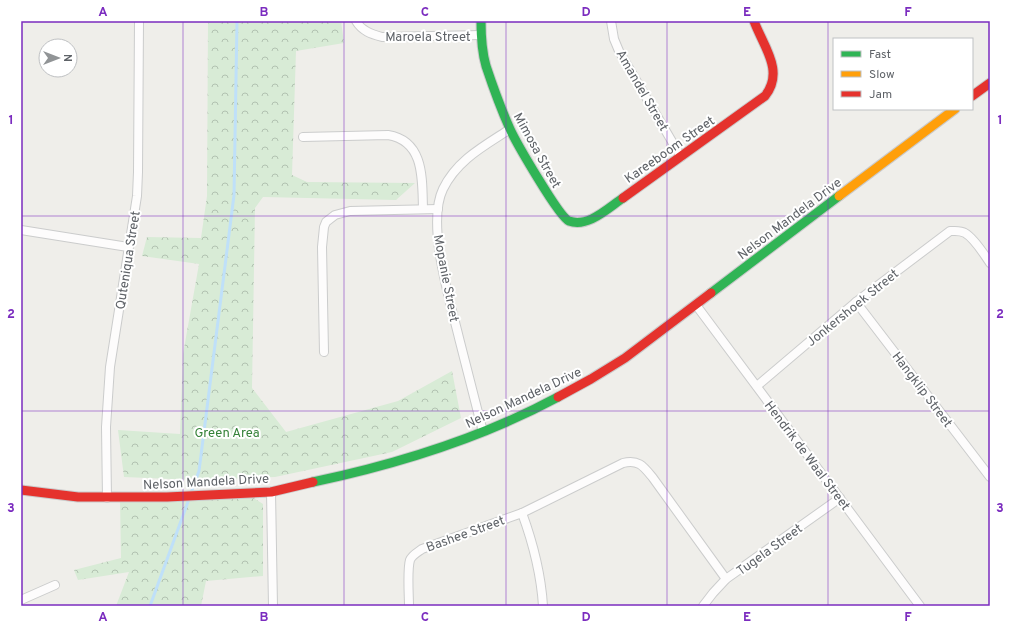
<svg xmlns="http://www.w3.org/2000/svg" width="1011" height="627" font-family="Overpass,sans-serif">
	<defs>
		<pattern id="park-crowns" width="20" height="18" patternUnits="userSpaceOnUse"><rect width="20" height="18" fill="#d8ebd6"/><path d="M2 6a3 3 0 1 1 6 0M12 15a3 3 0 1 1 6 0" fill="none" stroke="#b2c2b1"/></pattern>
	</defs>
	<rect width="100%" height="100%" fill="#efeeea"/>
	<g fill="url(#park-crowns)">
		<path d="M208,21h133l3,22 -48,8 -4,124 15,7 108,1 -19,17 -133,-3 -8,11 -3,180 34,44 112,-31 54,-30 9,47 -69,34 -117,25 -80,3 -71,-3 -6,-47 62,4 3,-80 16,-90 -57,-8 5,-19 54,1 6,-42z"/>
		<path d="M252,497l11,7v72l-57,5 -5,25h-85l13,-34 -51,8 -4,-10 47,-12 -1,-59z"/>
	</g>
	<g fill="none" stroke-linecap="round" stroke-linejoin="round">
		<g stroke="#bfe0f9" stroke-width="3">
			<path d="M191,493l8,-22 35,-276 3,-174"/>
			<path d="M150,606l39,-107"/>
		</g>
		<defs>
			<g id="street">
				<path d="M356,21c6,10 15,13 26,16l99,-2"/>
				<path d="M611,21l3,18 5,12 62,106"/>
				<path d="M303,137l85,-2c37,6 34,45 35,74"/>
				<path d="M21,230l107,17"/>
				<path d="M856,302l134,175"/>
				<path d="M696,305l224,301"/>
				<path d="M324,352l-2,-105 2,-20 2,-5 9,-7 15,-4 88,-2"/>
				<path d="M757,386l99,-84 94,-71c5,0 10,-1 15,2 9,5 19,21 25,30"/>
				<path d="M483,432c-8,-31 -16,-63 -24,-94 -9,-37 -33,-114 -16,-149 14,-29 41,-43 67,-60"/>
				<path d="M271,492l2,114"/>
				<path d="M107,498l-1,-71 4,-60 27,-171 1,-24 1,-151"/>
				<path d="M522,513c11,30 19,61 21,93"/>
				<path d="M21,600l34,-15"/>
				<path d="M409,606c0,-11 -2,-36 1,-46 2,-5 8,-8 12,-11l100,-36 101,-50c16,-4 21,4 30,15l73,101"/>
				<path d="M703,606l10,-13 13,-14 114,-81"/>
			</g>
			<g id="fast">
				<path d="M481,21c0,15 1,31 5,45 7,21 15,43 24,63 6,13 49,88 59,92 19,7 39,-13 54,-23"/>
				<path d="M711,293l128,-97"/>
				<path d="M313,482c85,-18 169,-44 245,-85"/>
			</g>
			<path id="slow" d="M839,196l116,-87"/>
			<g id="jam">
				<path d="M972,96l18,-13"/>
				<path d="M623,198l142,-102c20,-25 -2,-50 -11,-75"/>
				<path d="M558,397l33,-18 34,-21 86,-65"/>
				<path d="M21,490l57,7h89l104,-5 42,-10"/>
			</g>
		</defs>
		<use href="#street" stroke="#cbcccc" stroke-width="10"/>
		<use href="#fast" stroke="#cacacb" stroke-width="11"/>
		<use href="#slow" stroke="#cacacb" stroke-width="11"/>
		<use href="#jam" stroke="#cacacb" stroke-width="11"/>
		<use href="#street" stroke="#fdfcfc" stroke-width="8"/>
		<use href="#fast" stroke="#30b455" stroke-width="9"/>
		<use href="#slow" stroke="#ff9f0a" stroke-width="9"/>
		<use href="#jam" stroke="#e5322d" stroke-width="9"/>
	</g>
	<path fill="none" stroke="#7b2cbf" stroke-width="1" stroke-opacity="0.55" d="M183,21v585M344,21v585M506,21v585M667,21v585M828,21v585M21,216h969M21,411h969"/>
	<g text-anchor="middle" stroke-width="4" stroke-linejoin="round" paint-order="stroke">
		<g font-size="13" fill="#5f6368" stroke="#fff">
			<text x="428" y="41">Maroela Street</text>
			<text transform="translate(643 90) rotate(60)" y="5">Amandel Street</text>
			<text transform="translate(669 149) rotate(-35)" y="5">Kareeboom Street</text>
			<text transform="translate(538 150) rotate(61)" y="5">Mimosa Street</text>
			<text transform="translate(789 218) rotate(-37)" y="5">Nelson Mandela Drive</text>
			<text transform="translate(127 260) rotate(-81)" y="5">Quteniqua Street</text>
			<text transform="translate(447 278) rotate(79)" y="5">Mopanie Street</text>
			<text transform="translate(852 307) rotate(-39)" y="5">Jonkershoek Street</text>
			<text transform="translate(923 389) rotate(53)" y="5">Hangklip Street</text>
			<text transform="translate(523 397) rotate(-25)" y="5">Nelson Mandela Drive</text>
			<text transform="translate(808 455) rotate(53)" y="5">Hendrik de Waal Street</text>
			<text transform="translate(206 481) rotate(-3)" y="5">Nelson Mandela Drive</text>
			<text transform="translate(465 533) rotate(-20)" y="5">Bashee Street</text>
			<text transform="translate(769 549) rotate(-36)" y="5">Tugela Street</text>
		</g>
		<g font-size="13" fill="#348238" stroke="#fff">
			<text x="227" y="437">Green Area</text>
		</g>
	</g>
	<rect width="1011" height="627" fill="none" stroke="#ffffff" stroke-width="44"/>
	<rect x="833" y="38" width="140" height="72" fill="#ffffff" stroke="#bfc1c3"/>
	<rect x="841" y="51" width="20" height="6" fill="#30b455" stroke="#bfc1c3"/>
	<text x="869" y="58" font-size="12" fill="#5f6368">Fast</text>
	<rect x="841" y="71" width="20" height="6" fill="#ff9f0a" stroke="#bfc1c3"/>
	<text x="869" y="78" font-size="12" fill="#5f6368">Slow</text>
	<rect x="841" y="91" width="20" height="6" fill="#e5322d" stroke="#bfc1c3"/>
	<text x="869" y="98" font-size="12" fill="#5f6368">Jam</text>
	<g transform="translate(58 58) rotate(90)"><circle r="19" fill="#ffffff" stroke="#bfc1c3"/>
	<path d="M0-3L7 15L0 10L-7 15Z" fill="#919496"/>
	<text y="-6" font-size="11" font-weight="bold" text-anchor="middle" fill="#5f6368">N</text>
	</g>
	<rect x="22" y="22" width="967" height="583" fill="none" stroke="#7b2cbf" stroke-width="1.5"/>
	<g font-size="13" text-anchor="middle" font-weight="bold" fill="#7b2cbf">
		<text x="103" y="16">A</text>
		<text x="264" y="16">B</text>
		<text x="425" y="16">C</text>
		<text x="586" y="16">D</text>
		<text x="747" y="16">E</text>
		<text x="908" y="16">F</text>
		<text x="11" y="124">1</text>
		<text x="1000" y="124">1</text>
		<text x="11" y="318">2</text>
		<text x="1000" y="318">2</text>
		<text x="11" y="512">3</text>
		<text x="1000" y="512">3</text>
		<text x="103" y="621">A</text>
		<text x="264" y="621">B</text>
		<text x="425" y="621">C</text>
		<text x="586" y="621">D</text>
		<text x="747" y="621">E</text>
		<text x="908" y="621">F</text>
	</g>
</svg>
